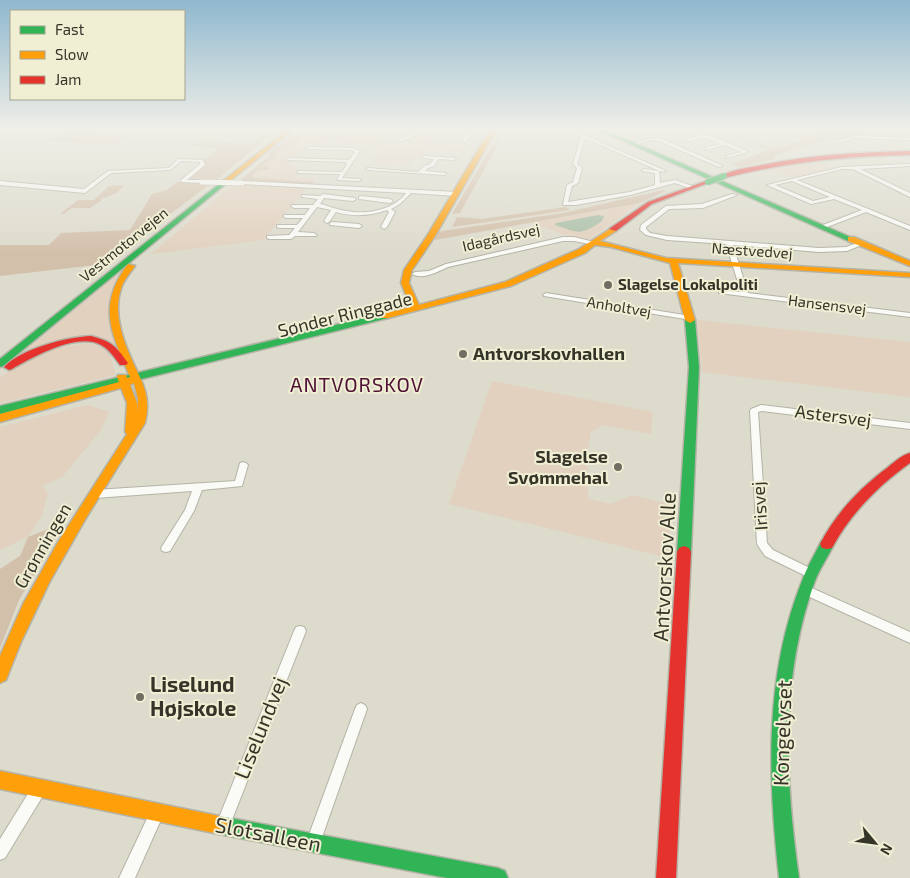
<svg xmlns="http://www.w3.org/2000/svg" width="910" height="878" font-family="'Exo 2',sans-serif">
	<rect width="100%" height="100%" fill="#dddbcc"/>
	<g fill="#e2d1bf">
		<path d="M300,130h64l-3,3c23,5 42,18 59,-3h19l-10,13 31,3 2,-4h8l-6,10 -36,-2 -7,8h-6l-4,6 -22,-2 -3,2 -16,-1 13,-15c-19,-2 -43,-8 -64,-5 -8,1 -13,10 -21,10l-8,12 10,1 -4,4v7l17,1 2,4 -61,-4 -2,-4 6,-3 12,-2 -11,-1 16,-11 2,-5 21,-9 2,-6 16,-7 -20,4z"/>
		<path d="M814,160l18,8 -38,10 -17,-8 -8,2 -6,-3z"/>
		<path d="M233,185l75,2 -45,53 -112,14z"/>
		<path d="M640,203l-50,36 -25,-4 -33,-12z"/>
		<path d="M122,271c-22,29 -10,48 -1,80 -8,-10 -17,-13 -29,-14l-70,20 -22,14z"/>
		<path d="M697,320l213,22v55l-208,-25z"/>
		<path d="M86,343l17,4 6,4 7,24 -116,28v-25l20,-15 27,-13z"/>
		<path d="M492,381l161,31 -2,22 -48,-9 -12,7 -6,33 3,3 -2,16 3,15 22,5 21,-9 40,10 -4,53 -219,-54z"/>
		<path d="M88,405l21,7 -9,19 -38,46 -20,9 6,7 -7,24 -13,20 -28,13v-123z"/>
	</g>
	<g fill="#d3c0ab">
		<path d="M66,130l65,4 -19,11 -68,-4z"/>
		<path d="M269,130h8l-62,51 -26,-1 -1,-2 17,-14 -2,-3 16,-13 -29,-2 6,-6 55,3z"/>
		<path d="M317,130v3l-17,4 -1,5 -22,10 -2,5 -15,10 7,-1 3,3 -12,2 -6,4 2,3 61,4 -3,2 -74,-2 31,-26v-3c18,-15 24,-19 48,-23z"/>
		<path d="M501,130h5l-46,83 -8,1z"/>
		<path d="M714,130h6l55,19 27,-9 -7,-3 16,-6 74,-1 -21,2 2,5c-31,-1 -63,9 -92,19l1,3 -36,8 -8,-3 39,-14z"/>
		<path d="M177,182l34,1 -106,81 -105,12v-31h49l12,-12 69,-3 22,-36 15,-4z"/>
		<path d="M124,185l-7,8 -16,6v2l-11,7h-18l-8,6h-4l18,-14h16l15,-14z"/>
		<path d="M663,190l3,1 -26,12 -205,37 4,-8 3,-1 121,-18z"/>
		<path d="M566,207l4,3 -118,17 5,-10 25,2z"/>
		<path d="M66,522l-47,78 -19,48v-79l20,-13 8,-19z"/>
	</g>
	<path fill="#aabfa7" d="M598,215l6,1 -2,5c-22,15 -23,12 -47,4l1,-2z"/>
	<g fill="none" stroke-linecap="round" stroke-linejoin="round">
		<defs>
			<g id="street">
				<path d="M413,130h4l-5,8 -14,4v-2l10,-4z"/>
				<path d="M469,130h4l-7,12h-4z"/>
				<path d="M567,130h5l94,41 -4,1 -77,-34 -8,26 5,4 -4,15 -6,3 -4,16 62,-10 25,-7v-12l-13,-2v-1l2,-1 15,2 1,12 15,-3 20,7 -3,2 -17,-6 -45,12 -54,10h-13l4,-20 6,-3 4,-14 -4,-4 8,-27z"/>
				<path d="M677,130h8l-16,4 -2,-1z"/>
				<path d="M686,130c11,0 52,16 62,22l-22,6v-2l15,-4 -16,-7 -20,5v-2l16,-4 -17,-6 -20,4v-2l16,-4z"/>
				<path d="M750,130h6l9,4 -4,1z"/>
				<path d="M855,136l55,2v2l-55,-2 -20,5 -2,-1z"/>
				<path d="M653,138l9,1 61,27 -4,1 -60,-26 -6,-1 -20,5 -2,-1z"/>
				<path d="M308,147l44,1 8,3 -18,27 17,1 2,1 -2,1 -22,-1 3,-6 -43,-1v-1l2,-1 43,1 5,-8 -1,-2 -57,-2h-2v-2l62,2 6,-8 -4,-2 -45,-1z"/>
				<path d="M425,156l29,2 2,1 -2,1 -16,-1 -4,7 -6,2 -3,3 21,2v1l-2,1 -76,-5 -2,-1 2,-1 50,4 6,-6 6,-2 4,-5 -11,-1v-1z"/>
				<path d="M178,159l25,1 2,5 -18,15h15l2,1v2l-23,-1v-2l19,-16v-2l-19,-1 -11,9 -59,3 -26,20 -85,-8v-4l84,8 24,-18 61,-3z"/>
				<path d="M910,164v2l-50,3 50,24v4l-57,-28h-11l-45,11 113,46v4l-44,-18 -39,15h-4v-2l39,-15 -28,-11 -23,5 -44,-19 75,-18zM792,181l38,16 -17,4 -38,-16z"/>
				<path d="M242,181l214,11 3,2 -3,2 -45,-3 -11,11 -9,5 4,3 -8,15 -3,2 -3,-2 8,-15 -2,-2c-17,6 -34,7 -51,2l-7,10 -2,1 -3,-2 7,-11 -14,-3 -19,25 16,1 3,2 -1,1h-21l-4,3h-22l-2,-1v-2l22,-1 6,-7h-16l-2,-1v-2h20l6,-7h-17l-3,-2 1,-1h21l5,-7h-16l-3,-2 1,-1h21l5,-6 -16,-2v-2l18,1 3,-2 32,4 1,1 -3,2 -29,-3 -4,6c9,2 17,6 27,7 19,4 47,-1 59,-18l-166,-9v-2z"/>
				<path d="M732,194l5,1 -34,13 -34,1 -23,18v2l4,4 17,3 152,12 27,-1 14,-5h4v2l-17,7 -28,1 -86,-7 15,48 162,20v4l-191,-24v-2l2,-1 20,2 -15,-48 -59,-4 -21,-5 -6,-5 1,-5 25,-19 36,-2z"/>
				<path d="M361,196l29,3 3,2 -3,2 -31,-4v-2z"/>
				<path d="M332,222l27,2 3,2 -3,2 -29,-3v-2z"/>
				<path d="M563,237h11l24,6 -3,2 -21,-4h-11l-115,26c-11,5 -25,13 -36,7l3,-2 14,-1 17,-7z"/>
				<path d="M546,293l145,23 3,2 -3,2 -147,-24 -1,-1z"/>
				<path d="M761,405l149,18v6l-148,-18 -4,1 9,131 6,7 43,21 1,3 -1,3 -4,2 -47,-23 -8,-12 -7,-133 1,-2z"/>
				<path d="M243,462l3,1 2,2 -6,21 -40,4 -8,21 -24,40 -4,1 -4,-1 -1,-3 24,-38 7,-19 -97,7 -3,-1 -2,-3 2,-3 3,-1 140,-9 5,-18z"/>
				<path d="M805,585l105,47v11l-109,-50 -1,-3 1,-3z"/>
				<path d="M300,626l4,1 2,4 -76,194 -2,5 -5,2 -5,-2 -2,-5 78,-194 2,-4z"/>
				<path d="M361,703l4,2 2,4 -47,134 -2,5 -5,2 -5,-2 -2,-5 49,-134 2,-4z"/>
				<path d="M39,782l5,2 2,5 -2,5 -39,64 -5,2v-21l34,-55z"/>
				<path d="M157,806l5,2 2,5 -29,65h-16l33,-70z"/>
			</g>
			<g id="fast">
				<path d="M598,130h7l250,109 -7,2z"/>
				<path d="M223,181l5,1 -225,184 -3,1v-8z"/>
				<path d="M385,313l3,1v4l-388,96v-8z"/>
				<path d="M690,317l5,3 4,47 -8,185 -2,4 -5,2 -5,-2 -2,-4 12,-185 -4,-47z"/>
				<path d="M827,539l5,1 2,4c-6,13 -14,24 -19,37 -35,96 -30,198 -16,297h-20c-11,-100 -15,-202 23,-297 5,-14 13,-27 20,-41z"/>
				<path d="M219,816l279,52 7,3 3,7h-61l-228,-44 -7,-2 -2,-7 2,-7z"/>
			</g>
			<g id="slow">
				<path d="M287,130h6l-66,53h-4v-2z"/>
				<path d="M490,130h6l-61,106 -23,34 -3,13 10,22 86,-23 74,-33 34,-22 4,2 -1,2 -16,10 66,17 244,15v4l-232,-14 17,57 -5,3 -5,-3 -15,-57 -59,-16 -16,-2 -10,8 -74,33 -123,32h-6v-4l29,-7 -10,-24 3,-13 23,-34z"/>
				<path d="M848,237h6l56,24v5l-62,-25z"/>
				<path d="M128,264l7,2c-4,6 -10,12 -13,20 -11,28 3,60 15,85 9,18 13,32 8,52l-59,95 -36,63 -29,61 -15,38 -6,3v-27l23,-52 35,-62 69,-108 -2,-2 2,-29 -6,-15 -121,34v-8l119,-32 -2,-5 1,-2h8l1,3 3,-1c-18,-44 -34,-70 -2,-113zM134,383l4,16 -1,13v-9l-7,-18z"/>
				<path d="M0,771l219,45 7,2 2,7 -2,7 -7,2 -219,-45z"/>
			</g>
			<g id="jam">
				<path d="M910,151v4c-63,1 -124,7 -186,23l-3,-2c10,-6 25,-8 36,-10 51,-11 102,-14 153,-15z"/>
				<path d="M706,181l5,1 -59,22 -36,27 -7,-2 39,-27z"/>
				<path d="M91,336c20,5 25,10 37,27l-2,2h-6c-6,-8 -10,-15 -19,-20 -24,-13 -68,12 -89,24l-3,1 -5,-3c17,-18 62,-30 87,-31z"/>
				<path d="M910,453v10c-32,23 -59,50 -78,85l-5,1 -5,-1 -2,-4c16,-31 40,-56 67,-76 7,-6 15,-13 23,-15z"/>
				<path d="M684,546l5,2 2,4 -15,326h-20l21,-326 2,-4z"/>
			</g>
		</defs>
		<use href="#street" stroke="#b4b3a7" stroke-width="2"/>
		<use href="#fast" stroke="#b4b3a7" stroke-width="3"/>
		<use href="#slow" stroke="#b4b3a7" stroke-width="3"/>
		<use href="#jam" stroke="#b4b3a7" stroke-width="3"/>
		<use href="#street" fill="#fafaf7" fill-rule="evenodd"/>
		<use href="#fast" fill="#30b455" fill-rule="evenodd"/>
		<use href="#slow" fill="#ff9f0a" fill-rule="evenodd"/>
		<use href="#jam" fill="#e5322d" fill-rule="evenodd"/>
		<defs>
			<path id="street-bridge" d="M202,182l40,1"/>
			<path id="fast-bridge" d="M708,182l16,-6"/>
		</defs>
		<use href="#street-bridge" stroke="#b4b3a7" stroke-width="6" stroke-linecap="butt"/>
		<use href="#fast-bridge" stroke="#b4b3a7" stroke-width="8" stroke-linecap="butt"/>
		<use href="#street-bridge" stroke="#fafaf7" stroke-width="5"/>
		<use href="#fast-bridge" stroke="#30b455" stroke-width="6"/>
	</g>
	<linearGradient id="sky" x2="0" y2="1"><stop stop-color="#8fb8ce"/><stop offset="0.51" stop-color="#f0efe8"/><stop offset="1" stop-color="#f0efe8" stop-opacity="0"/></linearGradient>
	<rect width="910" height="253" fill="url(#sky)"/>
	<g fill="#706e62" stroke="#f0eed3" stroke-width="2">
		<circle cx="608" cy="285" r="5"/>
		<circle cx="463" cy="354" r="5"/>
		<circle cx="618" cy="467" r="5"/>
		<circle cx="140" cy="697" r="5"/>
	</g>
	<g text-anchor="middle" stroke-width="4" stroke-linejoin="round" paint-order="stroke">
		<g font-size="15" fill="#353429" stroke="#f0eed3">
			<text transform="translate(501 238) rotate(-13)" y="5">Idagårdsvej</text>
			<text transform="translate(124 245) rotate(-39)" y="5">Vestmotorvejen</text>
			<text transform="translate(752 251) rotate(4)" y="5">Næstvedvej</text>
			<text transform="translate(827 305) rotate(7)" y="5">Hansensvej</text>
			<text transform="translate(619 307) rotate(9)" y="5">Anholtvej</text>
		</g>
		<g font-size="15" font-weight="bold" fill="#353429" stroke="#f0eed3" text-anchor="start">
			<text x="618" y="290">Slagelse Lokalpoliti</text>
		</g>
		<g font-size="18" fill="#353429" stroke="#f0eed3">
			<text transform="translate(345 315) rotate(-14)" y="6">Sønder Ringgade</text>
			<text transform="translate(833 416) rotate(7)" y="6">Astersvej</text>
			<text transform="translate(760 506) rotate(-94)" y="6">Irisvej</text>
			<text transform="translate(43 546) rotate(-60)" y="6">Grønningen</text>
		</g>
		<g font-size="18" font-weight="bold" fill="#353429" stroke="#f0eed3" text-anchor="start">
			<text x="473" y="360">Antvorskovhallen</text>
			<text x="608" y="463" text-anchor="end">Slagelse<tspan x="608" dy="21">Svømmehal</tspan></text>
		</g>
		<g font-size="20" letter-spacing="1" fill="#4e1034" stroke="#f0eed3">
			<text x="357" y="392">ANTVORSKOV</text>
		</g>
		<g font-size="21" fill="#353429" stroke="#f0eed3">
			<text transform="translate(665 567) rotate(-87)" y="7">Antvorskov Alle</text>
			<text transform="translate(261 728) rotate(-68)" y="7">Liselundvej</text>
			<text transform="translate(783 733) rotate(-88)" y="7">Kongelyset</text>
			<text transform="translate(268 835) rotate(11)" y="7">Slotsalleen</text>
		</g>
		<g font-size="21" font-weight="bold" fill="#353429" stroke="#f0eed3" text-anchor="start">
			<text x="150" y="692">Liselund<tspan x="150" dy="24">Højskole</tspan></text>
		</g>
	</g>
	<rect x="10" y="10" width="175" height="90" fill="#f0eed3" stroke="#a5a48f"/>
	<rect x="20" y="26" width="25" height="8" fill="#30b455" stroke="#a5a48f"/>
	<text x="55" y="35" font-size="15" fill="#353429">Fast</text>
	<rect x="20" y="51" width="25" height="8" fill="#ff9f0a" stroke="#a5a48f"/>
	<text x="55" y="60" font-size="15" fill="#353429">Slow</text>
	<rect x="20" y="76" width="25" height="8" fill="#e5322d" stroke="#a5a48f"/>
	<text x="55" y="85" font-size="15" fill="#353429">Jam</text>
	<g transform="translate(875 843) rotate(119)" stroke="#f0eed3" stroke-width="4" paint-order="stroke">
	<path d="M0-4L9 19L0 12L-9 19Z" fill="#353429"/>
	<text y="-8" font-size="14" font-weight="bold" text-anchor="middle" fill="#353429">N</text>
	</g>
</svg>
